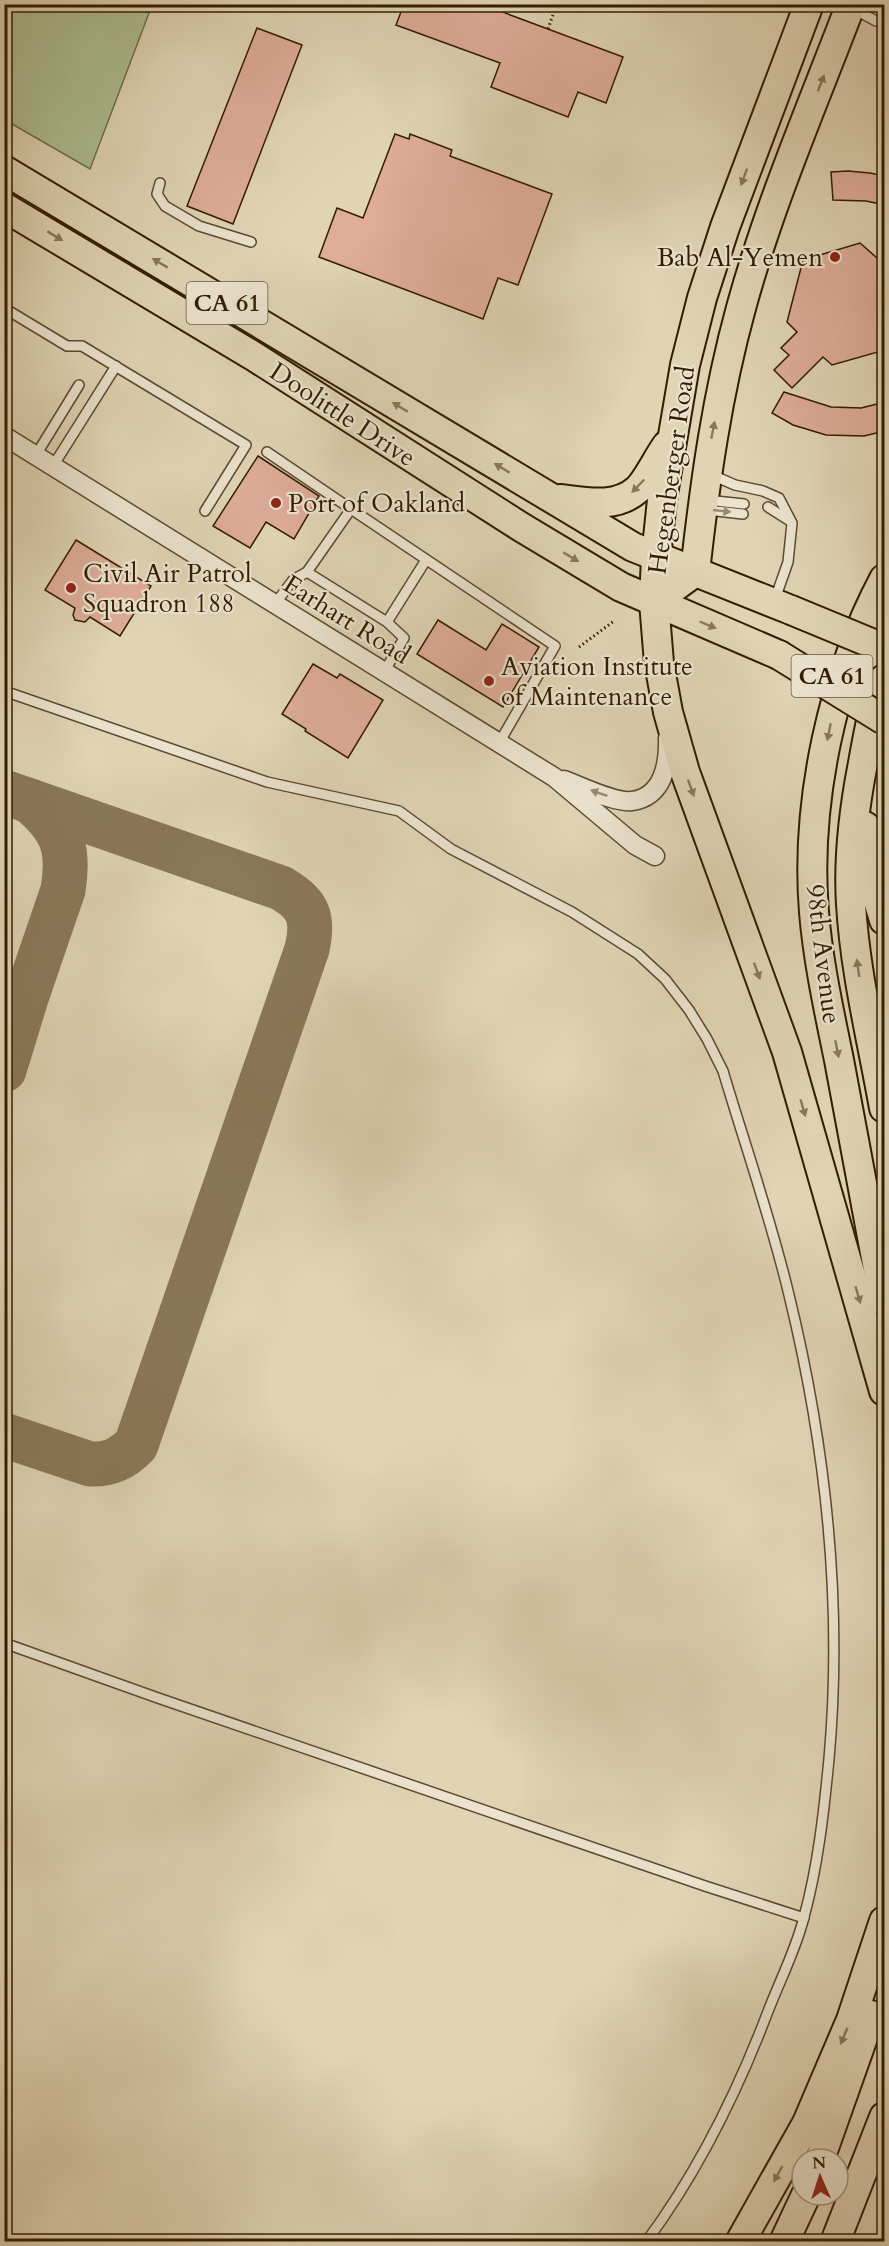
<svg xmlns="http://www.w3.org/2000/svg" width="889" height="2246" font-family="Cardo,serif">
	<rect width="100%" height="100%" fill="#e0d4b5"/>
	<filter id="stains"><feTurbulence type="fractalNoise" baseFrequency=".00333" numOctaves="4"/><feColorMatrix values="0 0 0 0 .2 0 0 0 0 .09 0 0 0 0 .02 0 0 0 .5 -.17"/></filter>
	<radialGradient id="worn" r=".72"><stop offset=".6" stop-color="#630" stop-opacity="0"/><stop offset="1" stop-color="#630" stop-opacity=".3"/></radialGradient>
	<path fill="#acbe92" stroke="#706d49" stroke-width="1.5" d="M5,4l147,1 -62,164 -85,-49z"/>
	<g fill="none" stroke-linecap="round" stroke-linejoin="round">
		<g stroke="#8a785a" stroke-width="45">
			<path d="M4,792l277,96c28,16 33,30 26,61l-171,496c-14,14 -27,20 -46,19l-86,-29"/>
			<path d="M4,1070l22,-72 37,-108c7,-42 -1,-62 -33,-89"/>
		</g>
	</g>
	<g fill="#deac99" stroke="#331c00" stroke-width="1.5">
		<path d="M404,4h77l142,53 -17,46 -28,-11 -10,25 -77,-30 9,-24 -104,-38z"/>
		<path d="M257,28l45,17 -69,179 -46,-18z"/>
		<path d="M395,134l14,5 1,-5 42,16 -2,6 102,38 -34,91 -20,-7 -15,41 -164,-62 18,-49 26,10z"/>
		<path d="M848,171l22,2 15,3v29l-19,-4 -33,-1 -2,-28z"/>
		<path d="M860,243l25,22v85l-53,15 -9,-8 -31,31 -18,-18 15,-15 -8,-7 16,-16 -10,-10 16,-62z"/>
		<path d="M784,392l47,15 30,1 24,-6v29l-21,5 -38,-1 -33,-10 -21,-12z"/>
		<path d="M258,456l61,40 -25,43 -28,-17 -16,26 -37,-22z"/>
		<path d="M76,540l75,46 -31,50 -30,-19 -5,5 -10,-2 -2,-5 2,-7 -30,-18z"/>
		<path d="M438,620l48,30 16,-26 37,23 -36,60 -86,-53z"/>
		<path d="M313,664l24,14 3,-4 43,26 -35,58 -43,-27 1,-2 -24,-15z"/>
	</g>
	<g fill="none" stroke-linecap="round" stroke-linejoin="round">
		<defs>
			<g id="service">
				<path d="M852,8l24,13h8"/>
				<path d="M160,183l-3,11 8,12 34,20 52,16"/>
				<path d="M4,308l63,38h15l164,99 -41,66"/>
				<path d="M267,452l84,57 -44,63 -14,8 -18,24"/>
				<path d="M36,455l43,-70"/>
				<path d="M53,466l63,-100"/>
				<path d="M712,475l23,10 28,6 16,7 13,25 -4,39 -13,37"/>
				<path d="M706,500l38,4"/>
				<path d="M768,507l22,14"/>
				<path d="M351,509l204,137 -56,97"/>
				<path d="M707,510l36,4"/>
				<path d="M307,572l80,50 39,-62"/>
				<path d="M384,672l20,-34 -17,-16"/>
				<path d="M4,691l263,91 132,29 52,38 121,63 66,42 27,25 24,31 18,29 16,32c22,74 48,148 66,224 37,152 54,307 40,464 -5,52 -11,107 -25,158 -8,33 -25,65 -37,97 -31,81 -69,158 -121,228"/>
				<path d="M4,1643l154,55 547,188 99,32"/>
			</g>
			<g id="minor">
				<path d="M4,436l550,341 81,68 20,11"/>
				<path d="M564,780c17,6 50,23 68,21 31,-4 37,-37 36,-63"/>
			</g>
			<g id="primary">
				<path d="M809,4l-84,223 -23,71 -17,67 -23,135 -6,57 -2,45 5,61 9,49 17,60 102,280 97,339"/>
				<path d="M4,170l629,377 158,63"/>
				<path d="M4,207l251,150 266,170 100,60 158,68"/>
				<path d="M560,499c26,3 56,10 78,-10 10,-10 20,-32 29,-44"/>
				<path d="M884,579c-51,96 -79,223 -70,333 4,49 15,99 25,148 15,80 30,160 45,241"/>
				<path d="M654,602l41,-30c10,-90 22,-177 46,-264 28,-103 72,-204 110,-304"/>
				<path d="M884,679c-11,26 -16,56 -21,84 -9,46 -15,94 -12,141 4,69 21,136 33,204"/>
				<path d="M865,826l9,61 10,33"/>
				<path d="M820,2159l51,-144"/>
				<path d="M740,2242l67,-119 44,-103 33,-99"/>
				<path d="M784,2242l22,-47"/>
				<path d="M835,2242l49,-125"/>
			</g>
		</defs>
		<use href="#service" stroke="#5e4a2d" stroke-width="12"/>
		<use href="#minor" stroke="#5e4a2d" stroke-width="21"/>
		<use href="#primary" stroke="#331c00" stroke-width="32"/>
		<g stroke="#331c00" stroke-width="3" stroke-dasharray="1.5 3" stroke-linecap="butt">
			<path d="M548,29l9,-25"/>
			<path d="M579,647l35,-26"/>
		</g>
		<use href="#service" stroke="#ebe3cf" stroke-width="9"/>
		<use href="#minor" stroke="#ebe3cf" stroke-width="18"/>
		<use href="#primary" stroke="#e0d4b5" stroke-width="28"/>
		<path stroke="#331c00" stroke-width="4.5" stroke-dasharray="10 10" stroke-linecap="butt" d="M876,2242l8,-20"/>
		<defs>
			<g id="primary-bridge">
				<path d="M791,610l80,33"/>
				<path d="M779,655l105,65"/>
			</g>
		</defs>
		<use href="#primary-bridge" stroke="#331c00" stroke-width="32" stroke-linecap="butt"/>
		<use href="#primary-bridge" stroke="#e0d4b5" stroke-width="28"/>
	</g>
	<defs><path id="oneway-solid" d="M-6-.8H1V-3.2L6.5 0L1 3.2V.8H-6Z" transform="scale(1.5)"/></defs>
	<g fill="#8a785a">
		<use href="#oneway-solid" transform="translate(821 83) rotate(-69)"/>
		<use href="#oneway-solid" transform="translate(744 177) rotate(110)"/>
		<use href="#oneway-solid" transform="translate(55 236) rotate(31)"/>
		<use href="#oneway-solid" transform="translate(160 263) rotate(-149)"/>
		<use href="#oneway-solid" transform="translate(400 407) rotate(-149)"/>
		<use href="#oneway-solid" transform="translate(713 430) rotate(-79)"/>
		<use href="#oneway-solid" transform="translate(502 468) rotate(-149)"/>
		<use href="#oneway-solid" transform="translate(638 486) rotate(134)"/>
		<use href="#oneway-solid" transform="translate(571 557) rotate(31)"/>
		<use href="#oneway-solid" transform="translate(708 625) rotate(23)"/>
		<use href="#oneway-solid" transform="translate(829 732) rotate(101)"/>
		<use href="#oneway-solid" transform="translate(691 788) rotate(70)"/>
		<use href="#oneway-solid" transform="translate(858 968) rotate(-98)"/>
		<use href="#oneway-solid" transform="translate(757 971) rotate(70)"/>
		<use href="#oneway-solid" transform="translate(837 1049) rotate(79)"/>
		<use href="#oneway-solid" transform="translate(803 1108) rotate(74)"/>
		<use href="#oneway-solid" transform="translate(858 1295) rotate(74)"/>
		<use href="#oneway-solid" transform="translate(844 2036) rotate(113)"/>
		<use href="#oneway-solid" transform="translate(778 2174) rotate(119)"/>
	</g>
	<g fill="#988972">
		<use href="#oneway-solid" transform="translate(722 511) rotate(6)"/>
		<use href="#oneway-solid" transform="translate(599 793) rotate(-161)"/>
	</g>
	<g fill="#8f2418" stroke="#ebe3cf" stroke-width="2">
		<circle cx="835" cy="257" r="6"/>
		<circle cx="276" cy="503" r="6"/>
		<circle cx="71" cy="588" r="6"/>
		<circle cx="489" cy="681" r="6"/>
	</g>
	<g text-anchor="middle" stroke-width="4.5" stroke-linejoin="round" paint-order="stroke">
		<g fill="#ebe3cf" stroke="#6a583e" stroke-width="1.5">
			<rect x="186.5" y="282" width="81" height="42" rx="4.5"/>
			<rect x="791.5" y="655" width="81" height="42" rx="4.5"/>
		</g>
		<g font-size="24" font-weight="bold" fill="#331c00">
			<text x="227" y="311">CA 61</text>
			<text x="832" y="684">CA 61</text>
		</g>
		<g font-size="26" fill="#331c00" stroke="#ebe3cf" text-anchor="start">
			<text x="823" y="266" text-anchor="end">Bab Al-Yemen</text>
			<text x="288" y="512">Port of Oakland</text>
			<text x="83" y="582">Civil Air Patrol<tspan x="83" dy="30">Squadron 188</tspan></text>
			<text x="501" y="675">Aviation Institute<tspan x="501" dy="30">of Maintenance</tspan></text>
		</g>
		<g font-size="26" fill="#331c00" stroke="#ebe3cf">
			<text transform="translate(343 414) rotate(33)" y="9">Doolittle Drive</text>
			<text transform="translate(671 470) rotate(-82)" y="9">Hegenberger Road</text>
			<text transform="translate(347 619) rotate(32)" y="9">Earhart Road</text>
			<text transform="translate(824 954) rotate(83)" y="9">98th Avenue</text>
		</g>
	</g>
	<rect width="889" height="2246" fill="none" stroke="#e0d4b5" stroke-width="24"/>
	<rect x="6" y="6" width="877" height="2234" fill="none" stroke="#331c00" stroke-width="3"/>
	<rect x="12" y="12" width="865" height="2222" fill="none" stroke="#331c00" stroke-width="1.5"/>
	<g transform="translate(820 2177) rotate(357)"><circle r="28" fill="#ebe3cf" stroke="#a1937c" stroke-width="1.5"/>
	<path d="M0-4.5L10 22L0 15L-10 22Z" fill="#8f2418"/>
	<text y="-9" font-size="16" font-weight="bold" text-anchor="middle" fill="#331c00">N</text>
	</g>
	<rect width="100%" height="100%" filter="url(#stains)"/>
	<rect width="100%" height="100%" fill="url(#worn)"/>
</svg>
